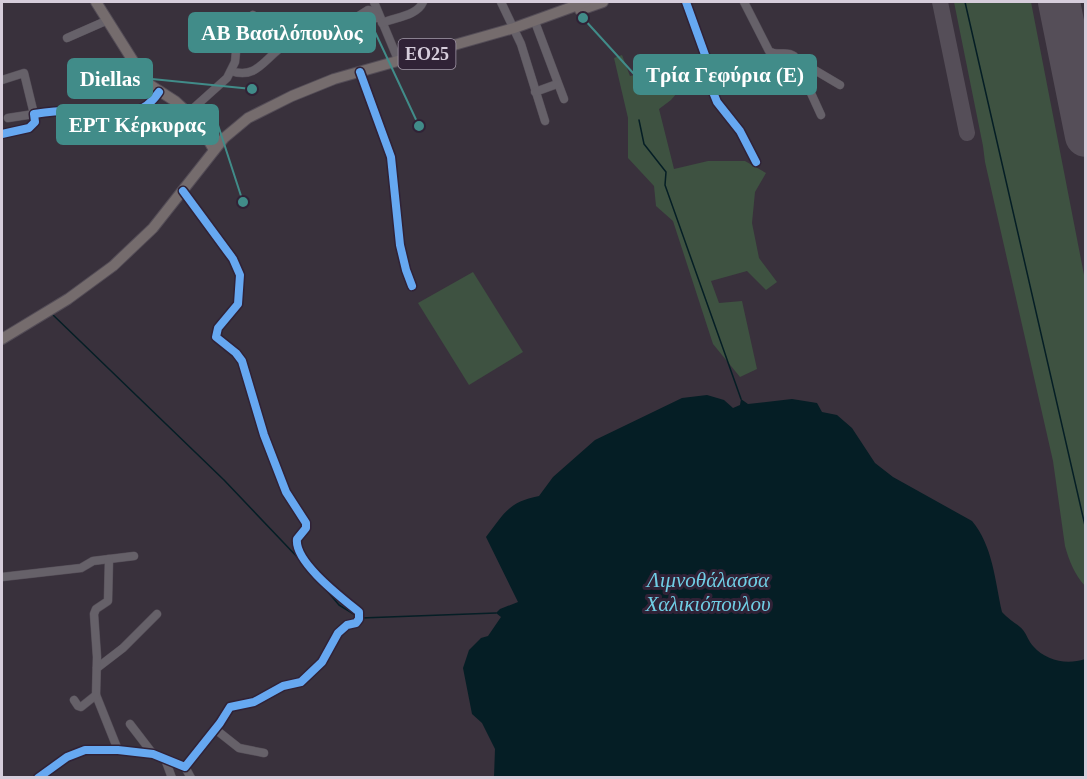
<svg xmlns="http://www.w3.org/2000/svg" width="1087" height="779" font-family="Georgia,serif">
	<rect width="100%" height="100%" fill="#39313c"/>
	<g fill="#3e5241">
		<path d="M954,2h77l54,278v306c-10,-11 -16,-25 -20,-40l-12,-85 -68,-299 -2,-16z"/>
		<path d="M622,55l8,21 48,-12 4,23 -11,13 -12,9 15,60 34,-8h37l21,12 -11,19 -3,31 7,35 18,24 -11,8 -19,-19 -36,10 8,22 23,-2 15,68 -17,8 -27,-33 -40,-123 -17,-15 -2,-20 -26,-28v-40l-14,-60z"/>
		<path d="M473,272l50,80 -54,33 -51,-82z"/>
	</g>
	<path fill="#051e25" d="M707,395l17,5 9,8 7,-3 1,-6 7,5 44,-5 25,4 5,9 15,3 15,13 23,35 18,14 79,44c21,25 23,60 30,91 8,9 16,12 21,18 4,5 6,12 10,16 13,15 34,19 52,13v118h-591l1,-28 -13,-26 -10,-9 -9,-46 6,-18 12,-12 7,-2 13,-19 -5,-4 4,-4 18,-7 -32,-65c18,-23 22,-35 53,-41l14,-19 42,-37 87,-42z"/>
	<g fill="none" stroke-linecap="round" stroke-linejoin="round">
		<g stroke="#051e25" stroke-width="1.5">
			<path d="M965,2l121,528"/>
			<path d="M639,120l5,24 22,28 -1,13 76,214"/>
			<path d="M52,314l172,166 78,82"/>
			<path d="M323,586l16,19 18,11"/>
			<path d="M361,618l135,-5"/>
		</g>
		<g stroke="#554e58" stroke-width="16">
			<path d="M940,2l27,131"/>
			<path d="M1062,18l7,16 17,11"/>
			<path d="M1078,98l2,-16 6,-9"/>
		</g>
		<path stroke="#554e58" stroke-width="42" d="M1059,2l27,134"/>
		<defs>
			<g id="minor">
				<path d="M374,2l25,60"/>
				<path d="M501,2l20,42 24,77"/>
				<path d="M686,2l27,75 -2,10 6,15 23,29 16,31"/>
				<path d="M744,2l25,49c8,6 17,-1 25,5l27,59"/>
				<path d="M349,22l19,-12 5,1 4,7"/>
				<path d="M535,22l29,77"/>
				<path d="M382,23c14,-6 35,-7 41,-21"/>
				<path d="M67,38l41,-18"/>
				<path d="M796,59l44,26"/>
				<path d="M231,71c23,8 31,-8 48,-22"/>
				<path d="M360,72l31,85 9,88 6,25 6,16"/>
				<path d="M2,80l22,-7 10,41 -26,4"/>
				<path d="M535,92l22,-8"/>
				<path d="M188,113l39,-35 8,-16 2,-21 16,-26"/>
				<path d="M2,134l27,-6 6,-6 -1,-8c14,-2 28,-4 43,-3 33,0 60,14 82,-19"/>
				<path d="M2,577l79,-9 12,-7 41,-5"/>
				<path d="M97,668l26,-20 34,-34"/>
				<path d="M96,695l22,55"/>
				<path d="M74,700l4,6 3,1 15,-12 1,-38 -3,-43 2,-5 12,-8 1,-42"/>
				<path d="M130,724l23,30"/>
				<path d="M215,729l24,19 25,5"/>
				<path d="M165,759l7,19"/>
				<path d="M185,767l6,11"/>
				<path d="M38,778l29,-21 18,-7h33l35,4 32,13 35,-44 10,-16 24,-5 29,-16 18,-4 21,-20 16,-29 9,-8 9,-2 3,-4v-7c-17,-14 -65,-50 -62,-73l9,-11v-5l-20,-31 -22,-57 -22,-74 -6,-8 -20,-16 2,-9 20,-24 2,-29 -7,-16 -50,-68"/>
			</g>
			<g id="major">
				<path d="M96,2l51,81 28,18 24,22 15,27"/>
				<path d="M580,10l23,-8"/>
				<path d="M2,339l66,-40 45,-33 40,-38 71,-90 24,-20 44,-22 42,-17 180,-51 72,-26"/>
			</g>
		</defs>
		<use href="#minor" stroke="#544d57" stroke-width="9"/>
		<use href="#major" stroke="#544d57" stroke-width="12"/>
		<use href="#minor" stroke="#666169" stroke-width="8"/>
		<use href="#major" stroke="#756c6d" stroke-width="10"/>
		<defs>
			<g id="cycleway">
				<path d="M686,2l27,75 -2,10 6,15 23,29 16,31"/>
				<path d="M360,72l31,85 9,88 6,25 6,16"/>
				<path d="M2,134l27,-6 6,-6 -1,-8c14,-2 28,-4 43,-3 33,0 60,14 82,-19"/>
				<path d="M38,778l29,-21 18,-7h33l35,4 32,13 35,-44 10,-16 24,-5 29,-16 18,-4 21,-20 16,-29 9,-8 9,-2 3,-4v-7c-17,-14 -65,-50 -62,-73l9,-11v-5l-20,-31 -22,-57 -22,-74 -6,-8 -20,-16 2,-9 20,-24 2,-29 -7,-16 -50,-68"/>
			</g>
		</defs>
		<use href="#cycleway" stroke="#302236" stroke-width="11"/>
		<use href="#cycleway" stroke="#66a8f1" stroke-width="8"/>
	</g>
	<g text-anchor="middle" stroke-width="6" stroke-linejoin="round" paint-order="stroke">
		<rect fill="#302236" stroke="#a49aaa" stroke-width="1.5" x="398.5" y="39" width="57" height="30" rx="4.5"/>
		<g font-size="18" font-weight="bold" fill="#d6cddb">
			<text x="427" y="60">ΕΟ25</text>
		</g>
		<g font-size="21" font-style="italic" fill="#70cee5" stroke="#302236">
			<text x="708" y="587">Λιμνοθάλασσα<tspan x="708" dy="24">Χαλικιόπουλου</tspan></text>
		</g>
	</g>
	<path fill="none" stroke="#418c89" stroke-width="2" d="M419 126L375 32M583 18L634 74M252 89L152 79M243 202L218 125"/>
	<g fill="#418c89" stroke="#302236" stroke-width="2">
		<circle cx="419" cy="126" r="6"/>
		<circle cx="583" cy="18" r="6"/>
		<circle cx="252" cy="89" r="6"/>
		<circle cx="243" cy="202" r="6"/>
	</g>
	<g fill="#418c89" stroke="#418c89" stroke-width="2">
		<rect x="189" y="13" width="186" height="39" rx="6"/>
		<rect x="634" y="55" width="182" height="39" rx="6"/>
		<rect x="68" y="59" width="84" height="39" rx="6"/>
		<rect x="57" y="105" width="161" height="39" rx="6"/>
	</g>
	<g font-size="21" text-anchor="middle" font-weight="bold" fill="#fff">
		<text x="282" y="40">ΑΒ Βασιλόπουλος</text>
		<text x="725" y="82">Τρία Γεφύρια (E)</text>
		<text x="110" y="86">Diellas</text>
		<text x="137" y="132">ΕΡΤ Κέρκυρας</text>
	</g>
	<rect width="1087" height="779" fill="none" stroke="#d6cddb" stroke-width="6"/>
</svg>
